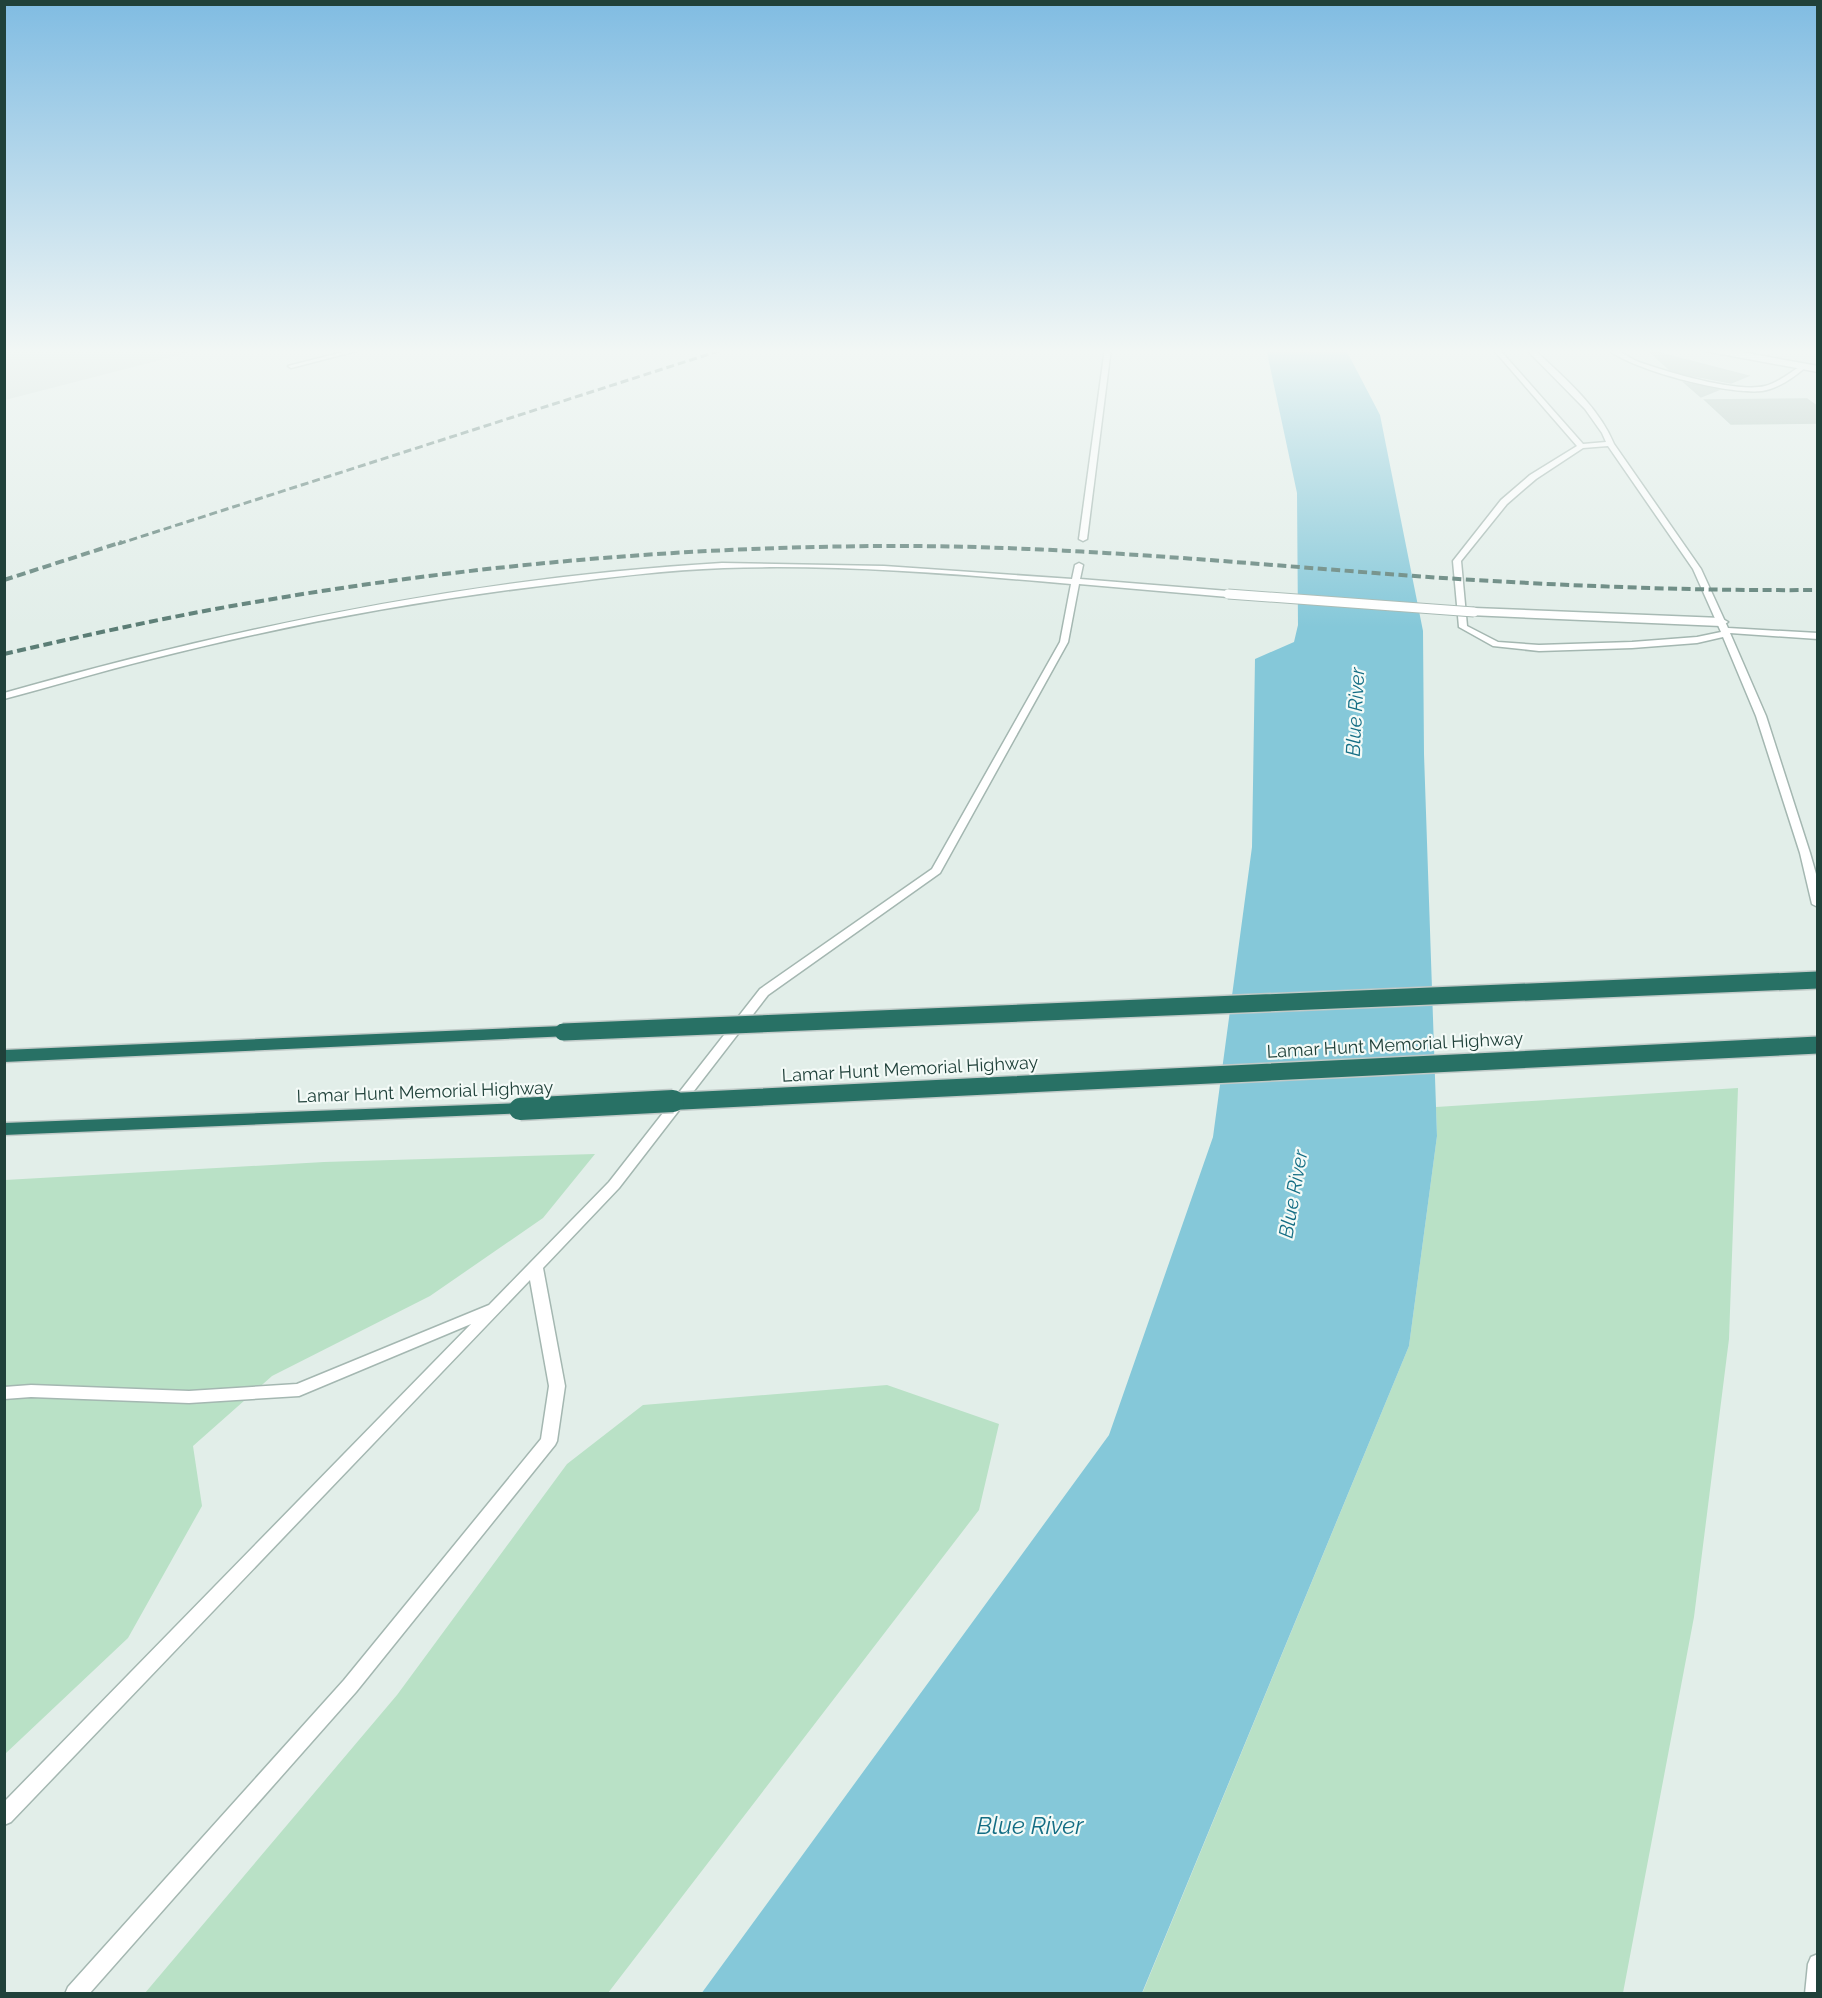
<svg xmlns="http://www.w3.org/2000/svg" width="1822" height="1998" font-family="Raleway,sans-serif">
	<rect width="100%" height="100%" fill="#e2eee9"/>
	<path fill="#d0ded8" d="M5,348h202l-202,52z"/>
	<g fill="#b9e1c6">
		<path d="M1738,1088l-9,251 -35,278 -71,376 -481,1 267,-648 28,-210 -1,-29z"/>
		<path d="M595,1154l-52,64 -113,78 -158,80 -79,70 9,60 -74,132 -123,116v-574l319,-18z"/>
		<path d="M887,1385l112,39 -20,86 -371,483h-463l252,-298 170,-231 76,-59z"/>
	</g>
	<path fill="#85c8d9" d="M1266,348h79l35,67 43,216 1,123 13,382 -28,210 -267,647 -441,1 408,-559 104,-298 39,-290 3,-188 39,-17 4,-17 -1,-132z"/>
	<g fill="#b7c9c2" stroke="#b4c8c1" stroke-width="1.5">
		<path d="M1648,350l100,26 -17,7 -47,-9 -14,-4z"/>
		<path d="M1685,383l19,4 14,3 -17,7z"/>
		<path d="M1807,399l11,8v16l-87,1 -26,-24z"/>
	</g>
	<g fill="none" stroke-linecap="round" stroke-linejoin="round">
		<defs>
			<g id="service">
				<path d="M359,348h9l-77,20 -3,-2z"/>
				<path d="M1105,348h6l-24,191 -4,2 -4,-2z"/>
				<path d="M1492,348h6l85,96 23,-2 -4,-9 -17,-24 -60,-61h6l9,7c27,25 59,53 74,89l87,125 27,59 90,5v6l-88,-6 36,83 44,137 8,28v26l-6,-3 -12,-51 -44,-137 -33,-79 -26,6 -65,5 -93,3 -46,-5 -34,-19 -6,-66 48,-61 29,-25 47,-29zM1608,446l85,123 28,63 -24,5 -65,5 -93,3 -41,-3 -31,-16 -6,-65 46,-57 29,-25 47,-31z"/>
				<path d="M1606,348c11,-1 22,10 33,14 28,10 98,31 126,24 13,-3 24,-13 36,-20l5,1c-12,10 -28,22 -44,24 -34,4 -131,-21 -156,-43z"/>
				<path d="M722,563l162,3 188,13 3,-14 4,-2 4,2 -3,14 148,12 4,3 -4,3 -149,-13 -11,58 -128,231 -172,122 -149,193 -76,80 22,118 -8,55 -2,4 -199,247 -267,302h-24l3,-7 276,-307 197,-241 8,-53 -19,-106 -519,542 -7,3v-23l467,-478 -172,72 -110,7 -158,-6 -27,2v-12l27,-2 158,6 108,-7 192,-79 120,-123 151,-193 172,-120 128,-227 11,-58c-115,-10 -231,-20 -347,-16 -56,2 -112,9 -167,16 -137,16 -272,41 -406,75 -49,12 -98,27 -147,40v-6c235,-67 475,-116 718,-130z"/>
				<path d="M1818,1954v40h-13l3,-30 3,-7z"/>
			</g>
			<g id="minor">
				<path d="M1700,348h19l99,18v6l-113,-21z"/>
				<path d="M1474,608l247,10 7,4 -7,4 -252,-11 -1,-3 1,-3z"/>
			</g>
			<g id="motorway">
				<path d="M563,1026l7,2 2,4 -2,4 -566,26v-12z"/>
				<path d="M520,1103l7,2 3,4 -3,4 -523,22v-12z"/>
			</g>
		</defs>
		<use href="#service" stroke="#a4b7b1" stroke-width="3"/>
		<use href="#minor" stroke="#a4b7b1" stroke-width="3"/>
		<use href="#motorway" stroke="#c1cac8" stroke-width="3"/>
		<use href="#service" fill="#fff" fill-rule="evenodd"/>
		<use href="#minor" fill="#fff" fill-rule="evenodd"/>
		<use href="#motorway" fill="#287165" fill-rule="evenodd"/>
		<path stroke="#5b7d75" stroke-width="3" stroke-dasharray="8 4" stroke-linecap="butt" d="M118,544l610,-196"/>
		<g stroke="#5b7d75" stroke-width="4" stroke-dasharray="9 4.5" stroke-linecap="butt">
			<path d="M4,580l118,-38"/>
			<path d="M4,654c83,-19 167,-38 251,-52 208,-36 419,-55 629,-56 187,-1 373,19 559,32 125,8 250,13 375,12"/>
		</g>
		<defs>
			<path id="service-bridge" d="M1228,594l246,18"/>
			<g id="motorway-bridge-far1">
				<path d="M563,1032l1255,-52"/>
				<path d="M642,1103l1176,-58"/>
			</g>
			<path id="motorway-bridge" d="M520,1109l153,-8"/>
		</defs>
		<use href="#service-bridge" stroke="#a4b7b1" stroke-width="11" stroke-linecap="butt"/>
		<use href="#motorway-bridge-far1" stroke="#c1cac8" stroke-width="20" stroke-linecap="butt"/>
		<use href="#motorway-bridge" stroke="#c1cac8" stroke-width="25" stroke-linecap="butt"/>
		<use href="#service-bridge" stroke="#fff" stroke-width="9"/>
		<use href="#motorway-bridge-far1" stroke="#287165" stroke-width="17"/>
		<use href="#motorway-bridge" stroke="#287165" stroke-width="22"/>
	</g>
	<linearGradient id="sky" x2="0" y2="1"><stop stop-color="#80bce2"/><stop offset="0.56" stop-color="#f2f7f5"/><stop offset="1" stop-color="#f2f7f5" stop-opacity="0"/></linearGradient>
	<rect width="1822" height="627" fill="url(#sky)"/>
	<g text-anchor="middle" stroke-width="4.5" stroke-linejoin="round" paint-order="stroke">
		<g font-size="18" fill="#20413a" stroke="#f3faf7">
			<text transform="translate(1395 1045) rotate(-3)" y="6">Lamar Hunt Memorial Highway</text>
			<text transform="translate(910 1069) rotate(-3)" y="6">Lamar Hunt Memorial Highway</text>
			<text transform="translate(425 1092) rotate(-2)" y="6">Lamar Hunt Memorial Highway</text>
		</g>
		<g font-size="20" font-style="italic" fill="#136d84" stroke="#f3faf7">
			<text transform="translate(1355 712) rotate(-87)" y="7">Blue River</text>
			<text transform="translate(1293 1194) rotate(-80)" y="7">Blue River</text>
		</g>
		<g font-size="24" font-style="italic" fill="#136d84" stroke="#f3faf7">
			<text x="1030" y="1834">Blue River</text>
		</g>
	</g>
	<rect width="1822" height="1998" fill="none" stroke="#20413a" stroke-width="12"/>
</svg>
